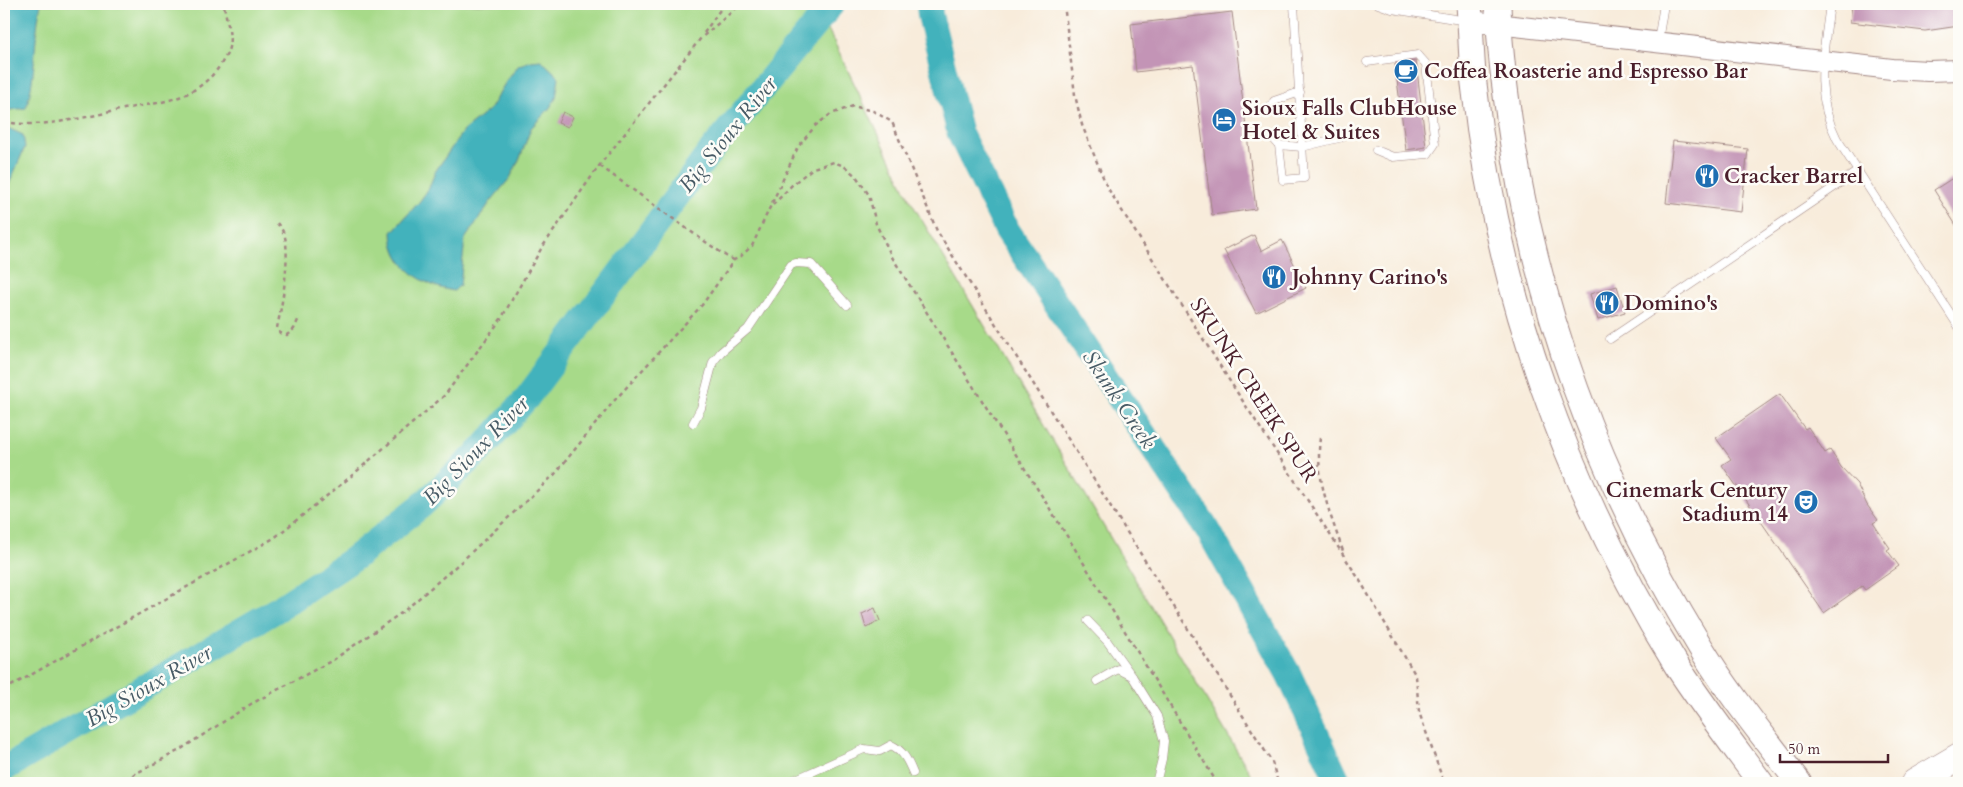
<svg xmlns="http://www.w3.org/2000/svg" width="1963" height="787" font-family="Cardo,serif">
	<rect width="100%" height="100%" fill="#fdfcf7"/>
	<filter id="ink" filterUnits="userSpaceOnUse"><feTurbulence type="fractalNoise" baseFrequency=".02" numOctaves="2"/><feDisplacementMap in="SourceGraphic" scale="10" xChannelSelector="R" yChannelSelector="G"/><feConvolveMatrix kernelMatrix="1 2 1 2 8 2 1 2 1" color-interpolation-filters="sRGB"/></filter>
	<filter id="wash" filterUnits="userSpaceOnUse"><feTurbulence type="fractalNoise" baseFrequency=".0096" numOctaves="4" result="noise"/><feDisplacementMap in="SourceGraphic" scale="20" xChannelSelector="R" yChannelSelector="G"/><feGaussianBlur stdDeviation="1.12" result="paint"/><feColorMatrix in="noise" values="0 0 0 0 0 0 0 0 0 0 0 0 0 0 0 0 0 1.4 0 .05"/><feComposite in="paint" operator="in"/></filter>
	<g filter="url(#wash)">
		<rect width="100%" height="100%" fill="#f8ecdb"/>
		<path fill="#a7da89" stroke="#787c5a" d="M4,4h812l94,196 346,583h-1252z"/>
		<g fill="#42b2bc" stroke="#466874">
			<path d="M4,4h37c-8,34 -4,71 -15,104l-22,3z"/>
			<path d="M541,60l18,17 -3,21 -7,11 -18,19 -11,30 -10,20 -19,23 -26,38 -5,46 -6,6c-31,-5 -62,-25 -62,-59l28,-31 9,-13 6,-16 28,-41 26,-21 18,-30 12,-15 12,-4z"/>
			<path d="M4,129h6l13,6 2,12 -21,49z"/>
		</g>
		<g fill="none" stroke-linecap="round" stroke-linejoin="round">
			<g stroke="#42b2bc" stroke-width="26">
				<path d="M929,4l1,11 30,119 47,96 201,300 81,145 50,108"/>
				<path d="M4,769l274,-160 75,-50 68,-53 59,-55 46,-52 181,-243 125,-152"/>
			</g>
		</g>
		<g id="blocks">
			<g fill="#c394b6">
				<path d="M1852,4h107v22l-34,5 -75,-9z"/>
				<path d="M1232,12l24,197 -44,6 -19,-150 -57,7 -5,-48z"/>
				<path d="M1416,61l10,86 -20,3 -11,-86z"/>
				<path d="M563,112l10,5 -5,10 -10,-4z"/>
				<path d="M1673,141l75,8 -7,63 -75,-9z"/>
				<path d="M1959,174v56l-25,-40z"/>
				<path d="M1254,235l7,16 21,-11 24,48 -50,25 -32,-63z"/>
				<path d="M1617,286l8,26 -27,8 -8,-26z"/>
				<path d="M1780,394l25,35 3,-2 17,26 5,-3 11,17 16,17 10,21 11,15 -5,3 17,25 -3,2 12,16 -34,24 -3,-4 -38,27 -102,-148 9,-6 -15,-21z"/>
				<path d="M875,608l5,13 -14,7 -4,-14z"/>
			</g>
		</g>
	</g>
	<g filter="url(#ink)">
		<use href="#blocks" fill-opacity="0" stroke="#a18683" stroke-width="1"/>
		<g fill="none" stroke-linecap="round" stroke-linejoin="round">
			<defs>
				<g id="service">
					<path d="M1378,4l14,5 75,12"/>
					<path d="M1830,4c-6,49 -17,88 7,135l122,188"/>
					<path d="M1658,41l6,-37"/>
					<path d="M1367,62l51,-7 8,9 9,80 -7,10 -35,3 -17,-7"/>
					<path d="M1267,113l7,-12 26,-9"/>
					<path d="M1271,136l8,9 23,2 41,-10"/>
					<path d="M1279,145l4,35 21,-2 -10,-174"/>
					<path d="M1610,339l248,-168"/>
					<path d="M693,423l8,-15 12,-46 8,-10 27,-23 43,-64 5,-2 15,1 36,41"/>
					<path d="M1088,621l19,20 25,35"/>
					<path d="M1097,681l21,-12 14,7 25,40 7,25 -2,18 -6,24"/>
					<path d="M787,783l77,-34 16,2 11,-6c12,5 17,16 22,28"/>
				</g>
				<path id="tertiary" d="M1470,21l422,48 36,2 31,-1"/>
				<g id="primary">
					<path d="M1469,4c2,27 2,54 5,80 22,205 94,407 203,582 26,40 56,79 84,117"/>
					<path d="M1498,4c1,35 5,71 10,106 24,191 93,375 193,538 29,48 65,91 98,135"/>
				</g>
				<path id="motorway" d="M1915,783l44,-26"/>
			</defs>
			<use href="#service" stroke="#a18683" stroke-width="9"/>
			<use href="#tertiary" stroke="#a18683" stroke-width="22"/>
			<use href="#primary" stroke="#a18683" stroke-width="27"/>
			<use href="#motorway" stroke="#a18683" stroke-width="29"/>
			<g stroke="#a18683" stroke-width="2.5" stroke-dasharray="4 4" stroke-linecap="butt">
				<path d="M1064,4l11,91 7,30 25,62 124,196 128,196 57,97 3,36 25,71"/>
				<path d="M704,33l20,-29"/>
				<path d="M4,122c41,7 85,-6 125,-14 21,-4 44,-6 63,-17 13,-7 25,-19 32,-32 12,-18 2,-36 0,-55"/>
				<path d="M600,166l97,70 29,20 8,4"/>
				<path d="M773,205l20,-21 20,-16 21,-6 10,4 12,10 13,19 7,29 16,33 180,287 145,239"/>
				<path d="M277,223c3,4 7,9 8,14 5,22 -3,68 -8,91l3,5 7,2 7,-6 5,-11"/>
				<path d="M1320,438c-5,40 10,76 23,113"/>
				<path d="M4,690l270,-152 75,-60 96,-83 56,-76 40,-70 58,-83 102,-128 40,-34"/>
				<path d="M118,783l60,-32 73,-47 82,-44 71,-49 59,-51 92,-86 59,-73 88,-96 32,-45 6,-3 12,-11 46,-99 18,-22 15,-11 22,-8 20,5 19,11 45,109 335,531 6,21"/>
			</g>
			<use href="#service" stroke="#fff" stroke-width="8"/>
			<use href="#tertiary" stroke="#fff" stroke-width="20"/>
			<use href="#primary" stroke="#fff" stroke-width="25"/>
			<use href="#motorway" stroke="#fff" stroke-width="28"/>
		</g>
	</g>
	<defs>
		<symbol id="cafe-disc" viewBox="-11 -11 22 22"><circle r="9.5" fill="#1f6fb2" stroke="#fdfcf7"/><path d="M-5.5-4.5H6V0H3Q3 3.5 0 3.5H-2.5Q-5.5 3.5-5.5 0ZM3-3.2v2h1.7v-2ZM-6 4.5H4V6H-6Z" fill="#fff"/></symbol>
		<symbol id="hotel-disc" viewBox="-11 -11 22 22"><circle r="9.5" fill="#1f6fb2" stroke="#fdfcf7"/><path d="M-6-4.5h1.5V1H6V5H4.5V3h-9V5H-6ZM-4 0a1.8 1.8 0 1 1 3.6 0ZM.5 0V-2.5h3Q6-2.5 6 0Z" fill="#fff"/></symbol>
		<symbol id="restaurant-disc" viewBox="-11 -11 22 22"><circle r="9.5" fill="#1f6fb2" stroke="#fdfcf7"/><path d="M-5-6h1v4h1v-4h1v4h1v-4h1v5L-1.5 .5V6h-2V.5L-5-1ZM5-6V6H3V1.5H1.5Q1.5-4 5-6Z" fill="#fff"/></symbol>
		<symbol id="theatre-disc" viewBox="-11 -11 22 22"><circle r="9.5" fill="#1f6fb2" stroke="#fdfcf7"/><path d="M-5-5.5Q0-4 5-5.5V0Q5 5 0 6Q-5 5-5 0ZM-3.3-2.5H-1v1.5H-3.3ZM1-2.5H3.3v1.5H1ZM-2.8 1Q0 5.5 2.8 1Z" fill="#fff"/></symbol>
	</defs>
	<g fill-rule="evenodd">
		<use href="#cafe-disc" x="1392" y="57" width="28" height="28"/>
		<use href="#hotel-disc" x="1210" y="106" width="28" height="28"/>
		<use href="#restaurant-disc" x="1693" y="162" width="28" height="28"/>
		<use href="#restaurant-disc" x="1260" y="263" width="28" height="28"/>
		<use href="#restaurant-disc" x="1593" y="289" width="28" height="28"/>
		<use href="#theatre-disc" x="1792" y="488" width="28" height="28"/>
	</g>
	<g text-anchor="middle" stroke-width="5" stroke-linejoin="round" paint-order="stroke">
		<g font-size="21" font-weight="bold" fill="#4a1f2b" stroke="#fdfcf7" text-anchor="start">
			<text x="1424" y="78">Coffea Roasterie and Espresso Bar</text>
			<text x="1242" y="115">Sioux Falls ClubHouse<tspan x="1242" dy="24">Hotel &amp; Suites</tspan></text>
			<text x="1724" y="183">Cracker Barrel</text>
			<text x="1292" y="284">Johnny Carino's</text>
			<text x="1624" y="310">Domino's</text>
			<text x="1788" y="497" text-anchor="end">Cinemark Century<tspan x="1788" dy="24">Stadium 14</tspan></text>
		</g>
		<g font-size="21" fill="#4a1f2b" stroke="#fdfcf7">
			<text transform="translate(1254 390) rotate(57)" y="7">SKUNK CREEK SPUR</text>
		</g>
		<g font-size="22" font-style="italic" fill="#475a65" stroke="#fdfcf7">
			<text transform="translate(727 134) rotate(-51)" y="8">Big Sioux River</text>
			<text transform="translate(1120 399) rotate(56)" y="8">Skunk Creek</text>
			<text transform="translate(475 450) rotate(-46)" y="8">Big Sioux River</text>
			<text transform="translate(148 685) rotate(-30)" y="8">Big Sioux River</text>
		</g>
	</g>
	<rect width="1963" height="787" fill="none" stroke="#fdfcf7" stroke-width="20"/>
	<path d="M1780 754v8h108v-8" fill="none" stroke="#4a1f2b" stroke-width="2.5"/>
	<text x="1788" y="754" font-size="15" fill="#4a1f2b" stroke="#fdfcf7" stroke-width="4" paint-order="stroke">50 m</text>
</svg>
